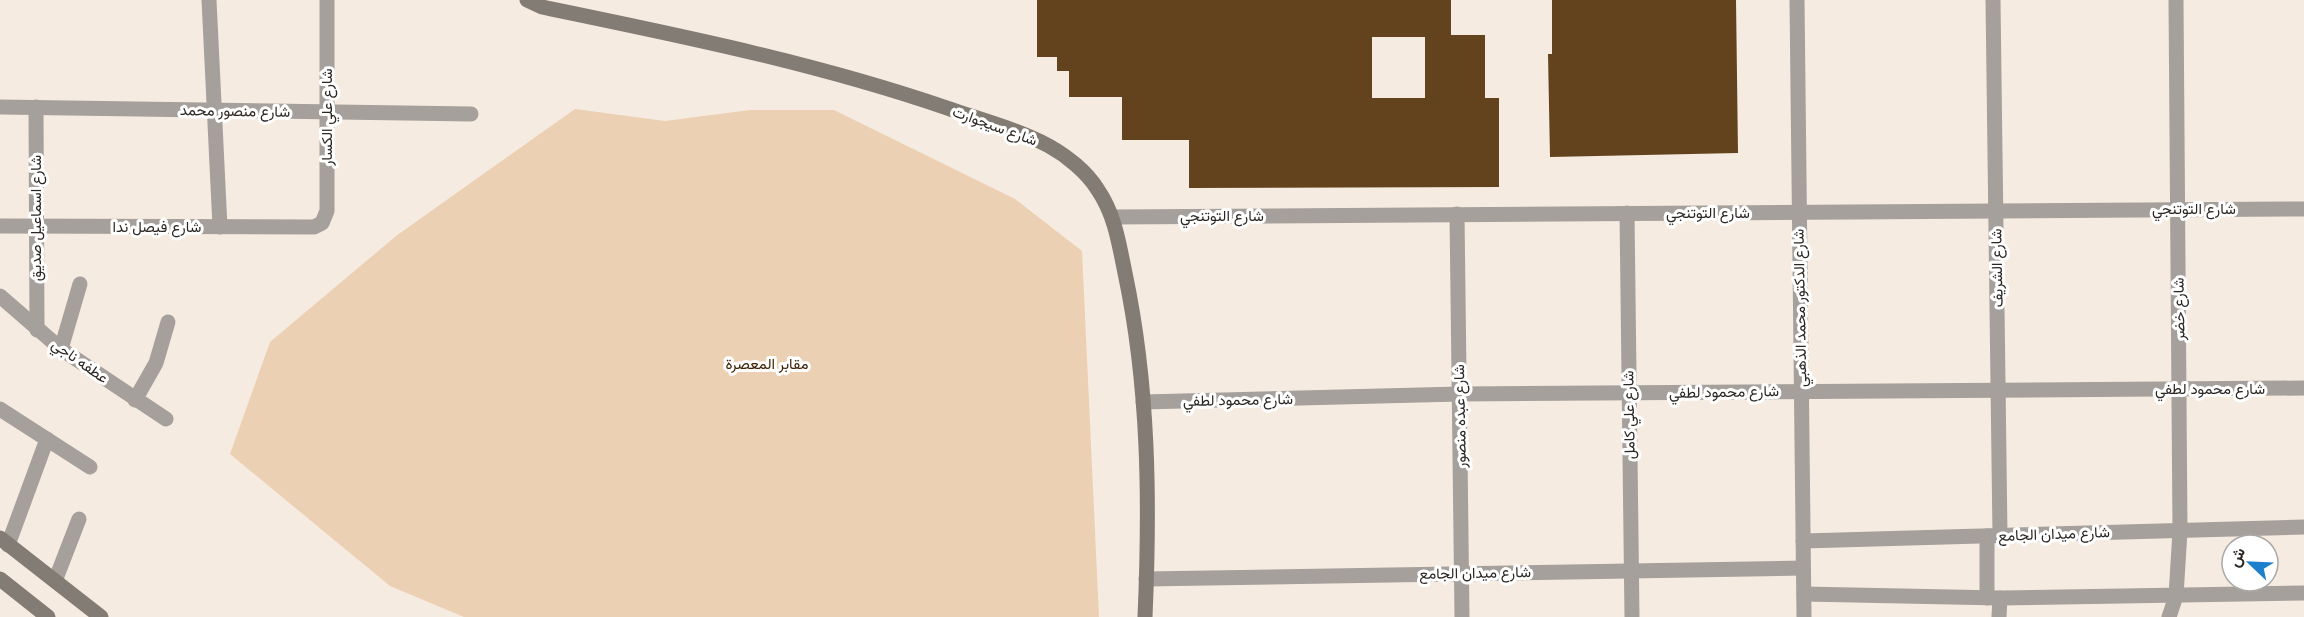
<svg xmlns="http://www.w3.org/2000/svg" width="2304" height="617" font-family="Raleway,Vazirmatn,sans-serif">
	<rect width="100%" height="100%" fill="#f6ebe0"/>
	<path fill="#ebd0b4" d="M575,109l90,12 85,-11h84l181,89 67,52 17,366h-635l-74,-31 -160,-132 40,-112 126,-106z"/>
	<g fill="#63431d" fill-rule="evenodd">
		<path d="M1037,0h414v35h34v63h14v89l-310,1v-48h-67v-43h-53v-26h-12v-14h-20zM1372,37h53v61h-53z"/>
		<path d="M1552,0h184l2,153 -188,4 -2,-103h4z"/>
	</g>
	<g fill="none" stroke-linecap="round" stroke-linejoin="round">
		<g stroke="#a5a09c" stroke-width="15">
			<path d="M209,0l11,227"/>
			<path d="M1797,0l7,617"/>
			<path d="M1993,0l7,536"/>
			<path d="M0,107l471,7"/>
			<path d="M36,107l1,223"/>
			<path d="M1627,213l5,404"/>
			<path d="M1457,214l5,403"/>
			<path d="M1113,217l1191,-8"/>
			<path d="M0,226l314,1 8,-4 5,-12v-211"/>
			<path d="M0,296l61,53 105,70"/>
			<path d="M61,349l19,-65"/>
			<path d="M135,400l21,-37 12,-41"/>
			<path d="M1143,402l317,-8 844,-6"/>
			<path d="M0,409l90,58"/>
			<path d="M1803,541l501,-14"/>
			<path d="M8,545l39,-106"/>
			<path d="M1146,579l657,-11"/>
			<path d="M55,581l24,-62"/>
			<path d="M1804,594l196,4 304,-5"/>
			<path d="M1987,598v-62"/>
			<path d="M1999,617l1,-19"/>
			<path d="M2169,617l7,-21 4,-65 -4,-531"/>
		</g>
		<g stroke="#837c75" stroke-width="15">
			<path d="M527,0l15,7c136,28 274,56 405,101 34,12 70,21 102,38 18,10 38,26 49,44 17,25 21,54 27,83 24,113 25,229 20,344"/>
			<path d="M0,538l101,79"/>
			<path d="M0,579l48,38"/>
		</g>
	</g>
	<g text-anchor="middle" stroke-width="6" stroke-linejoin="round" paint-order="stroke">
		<g font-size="15" fill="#2b2622" stroke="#fff">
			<text transform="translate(235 111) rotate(1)" y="5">شارع منصور محمد</text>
			<text transform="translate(327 117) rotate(-90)" y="5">شارع علي الكسار</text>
			<text transform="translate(995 126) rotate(20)" y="5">شارع سيجوارت</text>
			<text x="2194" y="214">شارع التوتنجي</text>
			<text x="1708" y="218">شارع التوتنجي</text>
			<text x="1222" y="221">شارع التوتنجي</text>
			<text transform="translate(36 218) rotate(-90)" y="5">شارع اسماعيل صديق</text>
			<text x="157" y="232">شارع فيصل ندا</text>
			<text transform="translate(1997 268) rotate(-91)" y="5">شارع الشريف</text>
			<text transform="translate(1800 308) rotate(-91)" y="5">شارع الدكتور محمد الذهبي</text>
			<text transform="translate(2179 309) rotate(-91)" y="5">شارع خضر</text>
			<text transform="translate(80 361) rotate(35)" y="5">عطفه ناجي</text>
			<text x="2210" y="394">شارع محمود لطفي</text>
			<text transform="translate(1724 392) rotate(-1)" y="5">شارع محمود لطفي</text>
			<text transform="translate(1238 400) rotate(-1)" y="5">شارع محمود لطفي</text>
			<text transform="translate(1629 415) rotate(-91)" y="5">شارع علي كامل</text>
			<text transform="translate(1460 416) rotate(-91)" y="5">شارع عبده منصور</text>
			<text transform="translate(2054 534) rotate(-2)" y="5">شارع ميدان الجامع</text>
			<text transform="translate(1475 573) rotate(-1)" y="5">شارع ميدان الجامع</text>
		</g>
		<g font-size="15" fill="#3d2303" stroke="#fff">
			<text x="767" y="369">مقابر المعصرة</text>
		</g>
	</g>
	<g transform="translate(2250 563) rotate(293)"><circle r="28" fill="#ffffff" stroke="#aaa8a7" stroke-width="1.5"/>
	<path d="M0-4.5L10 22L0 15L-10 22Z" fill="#1c80cc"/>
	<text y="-9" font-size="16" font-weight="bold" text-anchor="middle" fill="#2b2622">ش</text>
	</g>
</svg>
